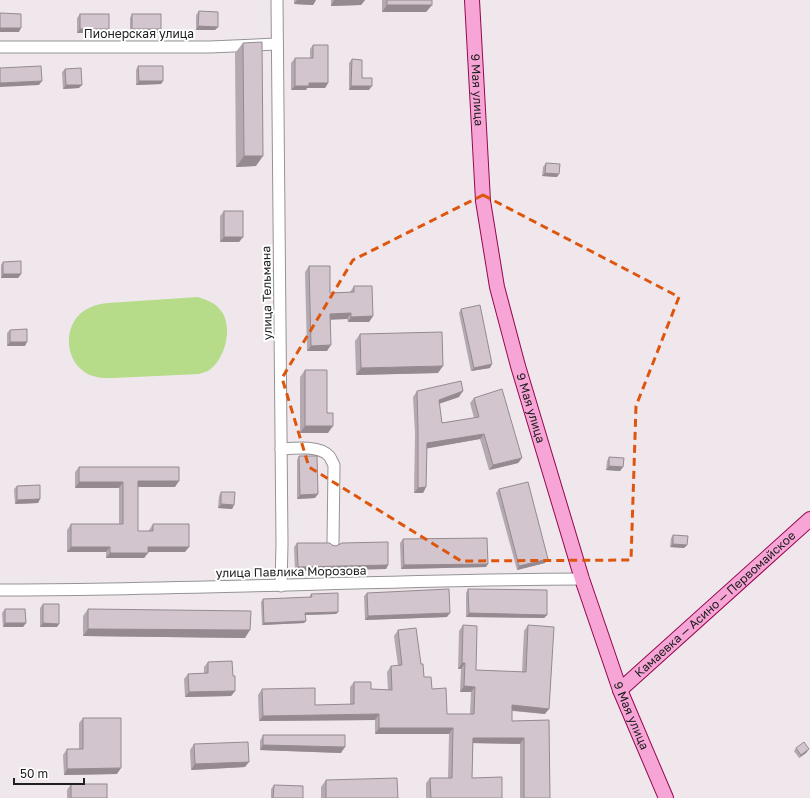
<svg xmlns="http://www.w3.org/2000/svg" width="810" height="798" font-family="'Golos Text',sans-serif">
	<rect width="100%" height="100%" fill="#f0e7ec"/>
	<path fill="#b6db89" d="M198,297c9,3 18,6 24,15 11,17 3,48 -14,59 -3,1 -6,2 -9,3 -21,1 -42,2 -64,3 -14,0 -29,3 -42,-1 -26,-8 -32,-44 -13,-62 8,-7 17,-10 28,-11z"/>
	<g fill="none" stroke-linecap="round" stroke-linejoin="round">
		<defs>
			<g id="minor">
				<path d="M277,0l5,544 -1,42"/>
				<path d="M0,47h210l67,-3"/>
				<path d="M281,449c13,-1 39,-4 48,7 2,2 3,6 5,9l-1,78"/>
				<path d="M0,590c194,0 388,-10 582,-11"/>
			</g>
			<g id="major">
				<path id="s1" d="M472,0l11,201 14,86 21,79 64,213 38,111 46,108"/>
				<path id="s2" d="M620,690l190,-171"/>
			</g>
		</defs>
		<use href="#minor" stroke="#949494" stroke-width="13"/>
		<use href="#major" stroke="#95084d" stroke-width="16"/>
		<use href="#minor" stroke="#fff" stroke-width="11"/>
		<use href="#major" stroke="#f7a5d6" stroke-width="14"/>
	</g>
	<g fill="#b5a9b1">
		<path d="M294,0h22l-3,5 -19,-1z"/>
		<path d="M331,0h34l-4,5 -30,1z"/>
		<path d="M382,0h50v5l-6,7h-44z"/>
		<path d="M199,11l19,16 -3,3h-19v-15z"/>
		<path d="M80,14l29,15 -3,4h-29v-15z"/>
		<path d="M132,14l29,15 -2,4h-29v-15z"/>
		<path d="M243,43l13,123 -20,1 -1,-114z"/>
		<path d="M313,45l15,38 -3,5h-18l-1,2h-15v-27l4,-5h15v-9z"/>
		<path d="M352,59l10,19 7,12h-20v-27z"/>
		<path d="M138,66l25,15 -2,3 -25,1v-15z"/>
		<path d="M65,69l14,19 -16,1 -1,-17z"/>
		<path d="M546,163l11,14 -15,-1 1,-9z"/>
		<path d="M224,211l19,26 -4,5h-19v-26z"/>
		<path d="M3,262l18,12 -3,4h-17v-13z"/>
		<path d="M309,266l21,27 20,-1 4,-6 19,30 -4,6h-21l-1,-3h-16l-4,32h-20l-2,-79z"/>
		<path d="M461,309l29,59 -19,3 -12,-58z"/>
		<path d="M10,330l15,16h-18v-13z"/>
		<path d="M360,334l78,39 -82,2 -1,-34z"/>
		<path d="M305,370l22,43 1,20h-28v-56z"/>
		<path d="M417,391l42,6 -20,7 3,19 32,-5 -4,-15 4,-5 48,60 -4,5 -29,7 -9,-31 -53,9 -1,39 -3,6h-9l1,-60 -2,-36z"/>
		<path d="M299,456l16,42 -18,1v-39z"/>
		<path d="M609,457l14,10 -3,4 -14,-1 1,-9z"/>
		<path d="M79,467l96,20h-37v44h11v-1l4,-6 32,28h-37l-4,6h-38v-6h-39v-22l4,-6h48v-36h-44v-16z"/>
		<path d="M17,486l23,13 -2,4 -23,1 -1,-15z"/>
		<path d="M499,489l46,74 -28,7 -21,-77z"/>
		<path d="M221,492l13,13 -2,4 -14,-1 1,-12z"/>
		<path d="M673,535l14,10 -3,3 -14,-1 1,-9z"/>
		<path d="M403,539l83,28 -85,2 -1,-26z"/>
		<path d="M297,543l35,2 56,20 -2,4 -91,2 -1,-24z"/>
		<path d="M468,589l79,26 -3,3 -78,-1v-24z"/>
		<path d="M367,593l80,24 -82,3 -1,-24z"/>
		<path d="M311,594l27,18 -2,2 -31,1 1,6 -2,2 -42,2 -1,-23 2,-3 47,-2v-1z"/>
		<path d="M43,604l14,23h-17v-19z"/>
		<path d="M5,609l21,14 -3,4h-20l-1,-14z"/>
		<path d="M88,609l157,29 -162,-2v-20z"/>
		<path d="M463,625l13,45 46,2 2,-41 4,-6 17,89 -33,-3v10l37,-1 1,78h-30v-54l-47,-1 -1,35 30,20h-76v-15l4,-5h18l1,-44h-74v-14l-116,1 -1,-26 4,-6 53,16h35v-18l4,-5 17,7 17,1 -1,-18 4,-6h7l-4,-30 4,-6 23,34 3,13 23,37h23l1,-22h-11l1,-23h-3l1,-38z"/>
		<path d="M208,662l25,14 2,15 -4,5 -46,1 -1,-18 4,-5 16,-1v-6z"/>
		<path d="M83,718l34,56 -53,1 -1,-20 4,-6h12v-26z"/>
		<path d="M263,735l78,18 -81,-3v-9z"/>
		<path d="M194,744l51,23 -54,3 -1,-20z"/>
		<path d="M796,748l13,1 -3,4 -7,5 -5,-7z"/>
		<path d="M326,780l71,18h-76v-11z"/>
		<path d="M71,784l36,14h-40v-8z"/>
		<path d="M274,785l29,13h-32v-9z"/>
	</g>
	<g fill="#948a90">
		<path d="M297,0h19l-3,5 -19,-1z"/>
		<path d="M334,0h31l-4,5 -30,1z"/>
		<path d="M387,5h45l-6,7h-44z"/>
		<path d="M198,26l20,1 -3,3h-19z"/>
		<path d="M0,28h21l-2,4h-19z"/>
		<path d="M80,29h29l-3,4h-29z"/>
		<path d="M132,29h29l-2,4h-29z"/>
		<path d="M42,81l-3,4 -39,2v-4z"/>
		<path d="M139,81h24l-2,3 -25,1z"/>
		<path d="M309,83h19l-3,5h-18l-1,2h-15l4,-4z"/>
		<path d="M66,85h16l-3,3 -16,1z"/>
		<path d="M351,86h21l-3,4h-20z"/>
		<path d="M244,156h19l-7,10 -20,1z"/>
		<path d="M545,173l14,1 -2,3 -15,-1z"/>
		<path d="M224,237h19l-4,5h-19z"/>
		<path d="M3,274h18l-3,4h-17z"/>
		<path d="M351,313l-4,6 -20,1 3,-6z"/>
		<path d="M373,316l-4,6h-21l3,-5z"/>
		<path d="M10,342h17l-2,4h-18z"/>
		<path d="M331,345l-4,6h-20l4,-5z"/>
		<path d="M492,364l-2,4 -19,3 3,-3z"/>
		<path d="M443,366l-5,7 -82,2 5,-7z"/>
		<path d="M463,391l-4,6 -24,8 4,-5z"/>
		<path d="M305,426h28l-5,7h-28z"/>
		<path d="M484,434l-4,5 -56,10 3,-6z"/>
		<path d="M522,458l-4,5 -29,7 4,-5z"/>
		<path d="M609,466l14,1 -3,4 -14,-1z"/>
		<path d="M138,481h41l-4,6h-41z"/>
		<path d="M79,482h44l-4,6h-44z"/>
		<path d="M426,487l-3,6h-9l4,-5z"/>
		<path d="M318,494l-3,4 -18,1 3,-4z"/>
		<path d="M40,499l-2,4 -23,1 2,-4z"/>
		<path d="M221,504l13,1 -2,4 -14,-1z"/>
		<path d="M673,544l14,1 -3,3 -14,-1z"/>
		<path d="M71,547h39l-4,5h-39z"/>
		<path d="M148,547h41l-4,5h-41z"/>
		<path d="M110,553h38l-4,5h-38z"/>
		<path d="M548,559l-3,4 -28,7 2,-4z"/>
		<path d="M488,564l-2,3 -85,2 3,-4z"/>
		<path d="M388,565l-2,4 -91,2 3,-4z"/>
		<path d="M338,612l-2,2 -32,1 1,-2z"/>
		<path d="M450,613l-3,4 -82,3 3,-4z"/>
		<path d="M469,613l78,2 -3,3 -78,-1z"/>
		<path d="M306,621l-2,2 -42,2 2,-2z"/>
		<path d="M5,623h21l-3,4h-20z"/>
		<path d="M43,623l16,1 -2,3h-17z"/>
		<path d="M88,629l162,1 -5,8 -162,-2z"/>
		<path d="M462,663h3l-4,6h-3z"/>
		<path d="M464,686l11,1 -4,5h-11z"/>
		<path d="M235,691l-4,5 -46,1 4,-5z"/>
		<path d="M512,705l37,4 -4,5 -37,-4z"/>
		<path d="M379,714l-4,6 -116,1 4,-5z"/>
		<path d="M379,728h74l-4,6h-74z"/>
		<path d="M473,738h51l-4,6 -51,-1z"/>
		<path d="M263,745l82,2 -4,6 -81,-3z"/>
		<path d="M809,749l-3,4 -7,5 2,-3z"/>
		<path d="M249,762l-4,5 -54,3 4,-6z"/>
		<path d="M121,768l-4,6 -53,1 3,-6z"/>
	</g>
	<g fill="#d3c5ce" stroke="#948a90">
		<rect x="387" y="0" width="45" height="5"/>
		<path d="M199,11l19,1v15l-20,-1z"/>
		<path d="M0,13l21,1v14h-21z"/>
		<rect x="80" y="14" width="29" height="15"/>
		<rect x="132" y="14" width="29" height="15"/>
		<path d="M262,42l1,114h-19l-1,-113z"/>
		<path d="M313,45h15v38h-19v3h-14v-28h18z"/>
		<path d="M352,59l10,1v18h10v8h-21z"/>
		<path d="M41,66l1,15 -42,2v-15z"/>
		<path d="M138,66h25v15h-24z"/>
		<path d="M81,68l1,17h-16l-1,-16z"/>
		<path d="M546,163l14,1 -1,10 -14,-1z"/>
		<rect x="224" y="211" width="19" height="26"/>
		<path d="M21,261v13h-18v-12z"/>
		<path d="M309,266h21v27l24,-1v-6h18l1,30 -22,1v-4l-21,1 1,31 -20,1z"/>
		<path d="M480,305l12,59 -18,4 -13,-59z"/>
		<path d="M27,329v13h-17v-12z"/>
		<path d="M442,332l1,34 -82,2 -1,-34z"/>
		<path d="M305,370h22v43h6v13h-28z"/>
		<path d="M461,381l2,10 -24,9 3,23 37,-6 -5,-19 28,-9 20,69 -29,7 -9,-31 -57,9 -1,44 -8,1v-60l-1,-37z"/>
		<path d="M299,456h18l1,38 -18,1z"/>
		<path d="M609,457l15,1 -1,9 -14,-1z"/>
		<path d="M79,467h100v14h-41v50h15v-7h36v23h-41v6h-38v-6h-39v-23h52v-42h-44z"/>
		<path d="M528,482l20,77 -29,7 -20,-77z"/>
		<path d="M40,485v14l-23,1v-14z"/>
		<path d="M221,492h14l-1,13 -13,-1z"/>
		<path d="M673,535l15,1 -1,9 -14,-1z"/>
		<path d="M487,538l1,26 -84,1 -1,-26z"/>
		<path d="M388,542v23l-90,2 -1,-24h33l2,2 4,1 6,-3z"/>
		<path d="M449,589l1,24 -82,3 -1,-23z"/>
		<path d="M468,589l79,1v25l-78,-2z"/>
		<path d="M338,593v19l-33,1 1,8 -42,2 -1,-24 49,-2 -1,-3z"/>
		<path d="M43,604h16v20l-16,-1z"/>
		<path d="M5,609h20l1,14h-21z"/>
		<path d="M88,609l163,2 -1,19 -162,-1z"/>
		<path d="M463,625l14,1 -1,44 50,2 2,-47 26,2 -5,82 -37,-4v16l37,-1 1,78h-26v-60h-51l-1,40 30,-1v21h-71l-1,-20h22l1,-50h-74v-14l-116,2 -1,-27 53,-1v17l39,-1v-22h17v7l21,1 -1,-24 11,-1 -4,-35 18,-2 5,36h2l1,13h7l1,12 14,-1 1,26h27l1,-27 -11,-1 1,-23h-3z"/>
		<path d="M232,661l1,15h2v15l-46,1 -1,-18 20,-1v-11z"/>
		<path d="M83,718h38v50l-54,1v-20h16z"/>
		<path d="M263,735h82v12l-82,-2z"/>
		<path d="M248,742l1,20 -54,2 -1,-20z"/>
		<path d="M804,742l5,7 -8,6 -5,-7z"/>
		<path d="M397,778l1,20h-72v-18z"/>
		<rect x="71" y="784" width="36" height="14"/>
		<path d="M274,785l29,1v12h-30z"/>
	</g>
	<path fill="none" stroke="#de560d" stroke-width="3" stroke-dasharray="8 5" stroke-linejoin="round" d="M483,195l196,102 -43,109 -5,154 -170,1 -152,-94 -27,-89 71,-118z"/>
	<g text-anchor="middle" stroke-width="4" stroke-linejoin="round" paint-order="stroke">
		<g font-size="12" fill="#202020" stroke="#fff">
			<text x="139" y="38">Пионерская улица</text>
			<text dy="4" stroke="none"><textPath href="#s1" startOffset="90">9 Мая улица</textPath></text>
			<text transform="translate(267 293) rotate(-91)" y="4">улица Тельмана</text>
			<text dy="4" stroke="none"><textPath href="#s1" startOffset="414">9 Мая улица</textPath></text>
			<text transform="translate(291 572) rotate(-1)" y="4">улица Павлика Морозова</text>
			<text dy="4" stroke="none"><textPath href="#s2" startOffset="128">Камаевка — Асино — Первомайское</textPath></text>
			<text dy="4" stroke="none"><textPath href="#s1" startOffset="738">9 Мая улица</textPath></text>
		</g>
	</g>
	<path d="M14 778v6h70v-6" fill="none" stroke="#202020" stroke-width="2"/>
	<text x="20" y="778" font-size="12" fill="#202020" stroke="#ffffff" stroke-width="3" paint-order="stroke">50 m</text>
</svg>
